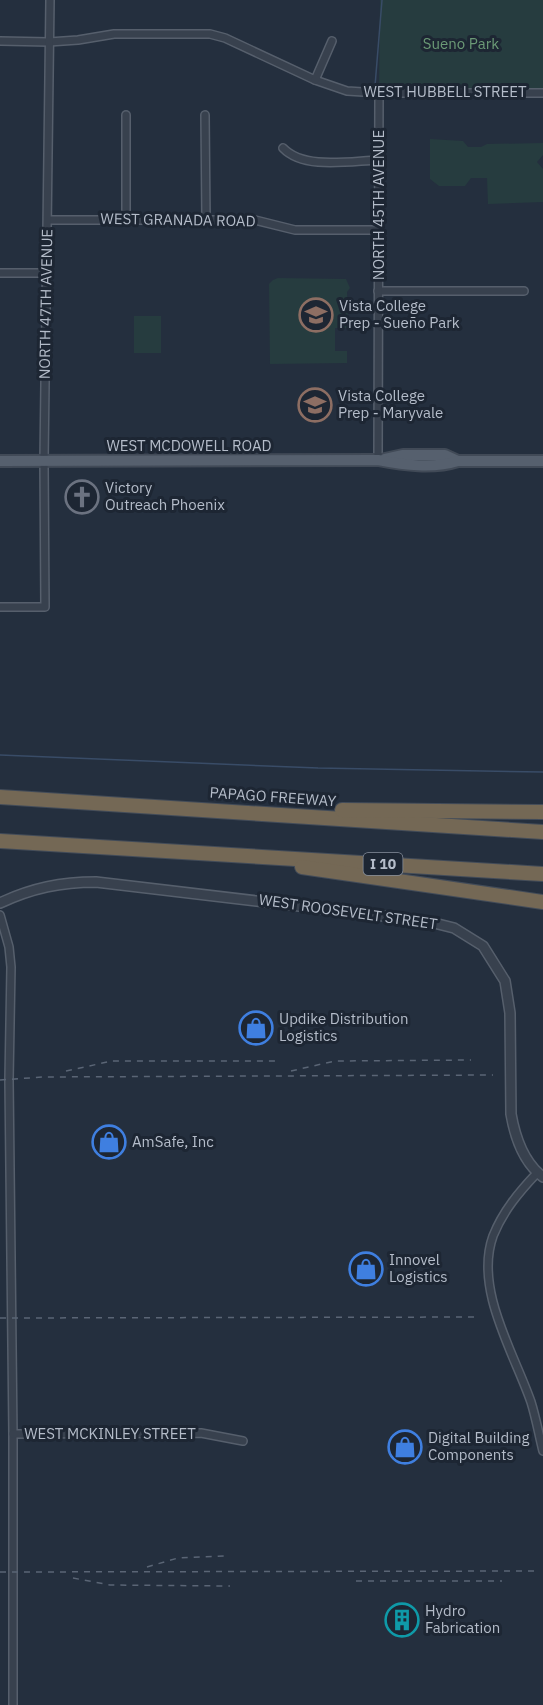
<svg xmlns="http://www.w3.org/2000/svg" width="543" height="1705" font-family="'IBM Plex Sans',sans-serif">
	<rect width="100%" height="100%" fill="#242f3e"/>
	<g fill="#263c3f">
		<path d="M380,0h163v88h-164z"/>
		<path d="M430,139l33,2 5,6h13l6,-3 56,-1v12l-6,7 6,7v33l-55,2 -1,-26h-16l-6,8h-26l-9,-7z"/>
		<path d="M278,278l68,1 4,9 -3,4 1,24h-4v5h4v7h-13v23h12v12l-77,1 -1,-80 4,-4z"/>
		<rect x="134" y="316" width="27" height="37"/>
	</g>
	<g fill="none" stroke-linecap="round" stroke-linejoin="round">
		<g stroke="#394c67" stroke-width="1.5">
			<path d="M375,86l7,-86"/>
			<path d="M0,755l318,13 225,4"/>
		</g>
		<defs>
			<g id="minor">
				<path d="M0,41l49,1 29,-2 36,-6h96l15,4 90,42 32,11 32,2h164"/>
				<path d="M315,80l17,-39"/>
				<path d="M205,115l1,105"/>
				<path d="M283,148c21,22 67,13 95,12"/>
				<path d="M126,219v-104"/>
				<path d="M48,220h207l40,10h84"/>
				<path d="M0,273h46"/>
				<path d="M378,291h146"/>
				<path d="M378,460l1,-367"/>
				<path d="M0,607h45l-1,-146 6,-461"/>
				<path d="M0,915l9,32 2,20 -2,113 4,354v271"/>
				<path d="M537,1173c-18,19 -34,38 -44,63 -19,53 21,117 38,166 5,16 8,33 12,49"/>
				<path d="M13,1434l188,-1 42,8"/>
			</g>
			<path id="tertiary" d="M0,903c32,-15 61,-21 96,-21l330,39 28,7 29,18 22,35 5,32 1,101c4,23 12,48 32,63"/>
			<g id="primary">
				<path d="M385,459l18,-4h42l13,6"/>
				<path d="M0,461l378,-1c26,5 55,9 80,1h85"/>
			</g>
			<g id="motorway">
				<path d="M0,797l543,35"/>
				<path d="M342,810l201,2"/>
				<path d="M0,841l543,33"/>
				<path d="M302,867l241,35"/>
			</g>
		</defs>
		<use href="#minor" stroke="#565f6c" stroke-width="10"/>
		<use href="#tertiary" stroke="#565f6c" stroke-width="12"/>
		<use href="#primary" stroke="#414a57" stroke-width="14"/>
		<use href="#motorway" stroke="#434c59" stroke-width="16"/>
		<use href="#minor" stroke="#38414e" stroke-width="7"/>
		<use href="#tertiary" stroke="#38414e" stroke-width="9"/>
		<use href="#primary" stroke="#56606e" stroke-width="10"/>
		<use href="#motorway" stroke="#746855" stroke-width="14"/>
		<g stroke="#5a6575" stroke-width="1.5" stroke-dasharray="6 6" stroke-linecap="butt">
			<path d="M66,1071l46,-10h163"/>
			<path d="M291,1071l44,-10 136,-1"/>
			<path d="M0,1080l43,-3 450,-2"/>
			<path d="M0,1318l480,-1"/>
			<path d="M147,1567l31,-9 46,-2"/>
			<path d="M0,1572l534,-1"/>
			<path d="M73,1578l37,7 120,1"/>
			<path d="M356,1581h146"/>
		</g>
	</g>
	<defs>
		<symbol id="school-ring" viewBox="-11 -11 22 22"><circle r="9.5" fill="#1d2633" stroke="#8d6e63" stroke-width="1.5"/><path d="M0-5L7-2L0 1L-7-2ZM-4 1L0 2.5L4 1V4Q0 6-4 4Z" fill="#8d6e63"/></symbol>
		<symbol id="church-ring" viewBox="-11 -11 22 22"><circle r="9.5" fill="#1d2633" stroke="#6b7280" stroke-width="1.5"/><path d="M-1.2-6h2.4v3.5h3.3v2.4h-3.3V6h-2.4V-.1h-3.3v-2.4h3.3Z" fill="#6b7280"/></symbol>
		<symbol id="shop-ring" viewBox="-11 -11 22 22"><circle r="9.5" fill="#1d2633" stroke="#3f7fe0" stroke-width="1.5"/><path d="M-5-2.5h2.3a2.7 3.5 0 0 1 5.4 0H5L5.5 6h-11ZM-1.5-2.5h3a1.5 2.3 0 0 0-3 0Z" fill="#3f7fe0"/></symbol>
		<symbol id="building-ring" viewBox="-11 -11 22 22"><circle r="9.5" fill="#1d2633" stroke="#0f9aa8" stroke-width="1.5"/><path d="M-4-6H4V6H1V3H-1V6H-4ZM-2.5-4.3h1.7v1.8h-1.7ZM.8-4.3h1.7v1.8H.8ZM-2.5-1h1.7V.8h-1.7ZM.8-1h1.7V.8H.8Z" fill="#0f9aa8"/></symbol>
	</defs>
	<g fill-rule="evenodd">
		<use href="#school-ring" x="297" y="296" width="38" height="38"/>
		<use href="#school-ring" x="296" y="386" width="38" height="38"/>
		<use href="#church-ring" x="63" y="478" width="38" height="38"/>
		<use href="#shop-ring" x="237" y="1009" width="38" height="38"/>
		<use href="#shop-ring" x="90" y="1123" width="38" height="38"/>
		<use href="#shop-ring" x="347" y="1250" width="38" height="38"/>
		<use href="#shop-ring" x="386" y="1428" width="38" height="38"/>
		<use href="#building-ring" x="383" y="1601" width="38" height="38"/>
	</g>
	<g text-anchor="middle" stroke-width="6" stroke-linejoin="round" paint-order="stroke">
		<rect fill="#1d2633" stroke="#878f9c" stroke-width="1.5" x="363.5" y="853" width="39" height="22" rx="4.5"/>
		<g font-size="14" font-weight="bold" fill="#b4bcc9">
			<text x="383" y="869">I 10</text>
		</g>
		<g font-size="15" fill="#6b9a76" stroke="#1d2633">
			<text x="461" y="49">Sueno Park</text>
		</g>
		<g font-size="15" fill="#b4bcc9" stroke="#1d2633">
			<text x="445" y="97">WEST HUBBELL STREET</text>
			<text transform="translate(379 205) rotate(-90)" y="5">NORTH 45TH AVENUE</text>
			<text transform="translate(178 220) rotate(1)" y="5">WEST GRANADA ROAD</text>
			<text transform="translate(46 304) rotate(-89)" y="5">NORTH 47TH AVENUE</text>
			<text x="189" y="451">WEST MCDOWELL ROAD</text>
			<text transform="translate(273 797) rotate(4)" y="5">PAPAGO FREEWAY</text>
			<text transform="translate(348 912) rotate(8)" y="5">WEST ROOSEVELT STREET</text>
			<text x="110" y="1439">WEST MCKINLEY STREET</text>
		</g>
		<g font-size="15" fill="#b4bcc9" stroke="#1d2633" text-anchor="start">
			<text x="339" y="311">Vista College<tspan x="339" dy="17">Prep - Sueño Park</tspan></text>
			<text x="338" y="401">Vista College<tspan x="338" dy="17">Prep - Maryvale</tspan></text>
			<text x="105" y="493">Victory<tspan x="105" dy="17">Outreach Phoenix</tspan></text>
			<text x="279" y="1024">Updike Distribution<tspan x="279" dy="17">Logistics</tspan></text>
			<text x="132" y="1147">AmSafe, Inc</text>
			<text x="389" y="1265">Innovel<tspan x="389" dy="17">Logistics</tspan></text>
			<text x="428" y="1443">Digital Building<tspan x="428" dy="17">Components</tspan></text>
			<text x="425" y="1616">Hydro<tspan x="425" dy="17">Fabrication</tspan></text>
		</g>
	</g>
</svg>
